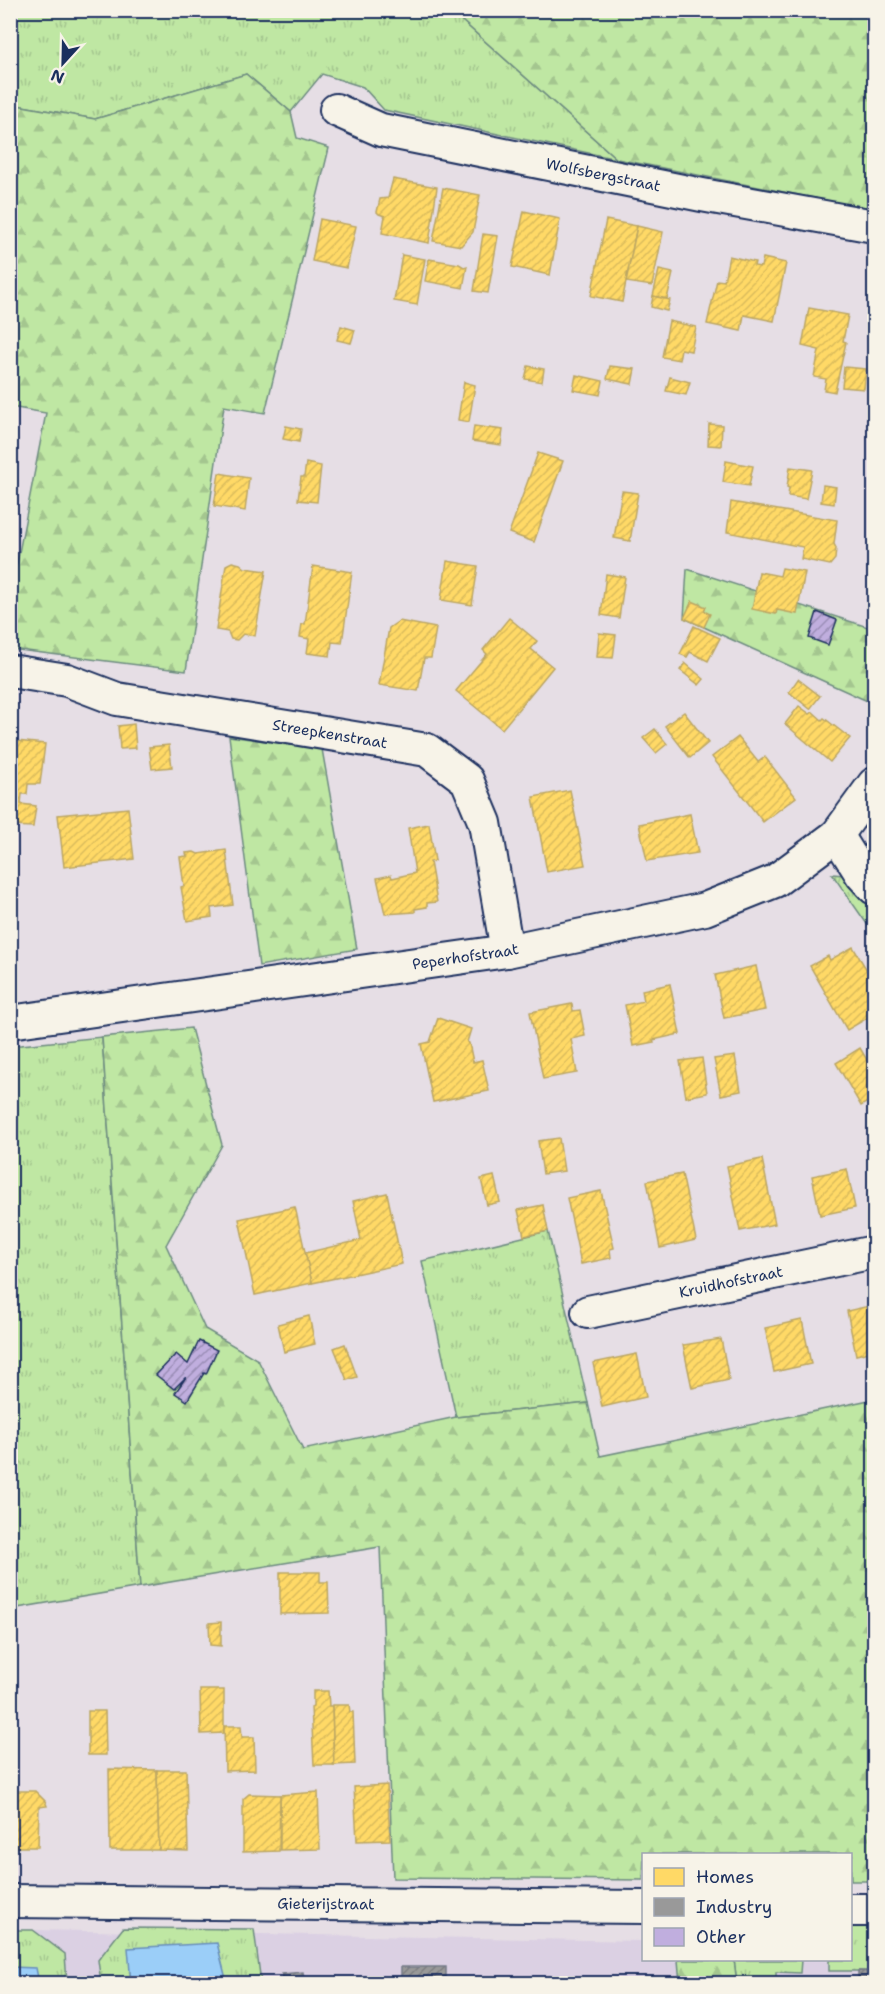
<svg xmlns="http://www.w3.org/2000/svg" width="885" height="1994" font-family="'Shantell Sans',sans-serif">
	<defs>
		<pattern id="grass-tufts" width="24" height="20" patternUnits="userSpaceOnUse" patternTransform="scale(1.5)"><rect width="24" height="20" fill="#bfe7a3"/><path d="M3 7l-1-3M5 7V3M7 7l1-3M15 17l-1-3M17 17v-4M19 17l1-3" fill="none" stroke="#a4c68f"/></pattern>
		<pattern id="forest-firs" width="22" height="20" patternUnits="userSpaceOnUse" patternTransform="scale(1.5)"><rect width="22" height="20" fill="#bfe7a3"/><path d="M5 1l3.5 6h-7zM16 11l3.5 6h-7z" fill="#a4c68f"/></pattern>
		<pattern id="homes-hatch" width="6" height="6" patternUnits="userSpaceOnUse" patternTransform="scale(1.5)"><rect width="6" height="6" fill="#ffd966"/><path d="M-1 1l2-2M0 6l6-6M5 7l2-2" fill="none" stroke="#dabb5b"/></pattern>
		<pattern id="industry-hatch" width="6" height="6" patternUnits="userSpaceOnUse" patternTransform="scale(1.5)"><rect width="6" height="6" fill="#999"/><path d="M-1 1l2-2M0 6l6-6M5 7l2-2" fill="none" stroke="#7c7d80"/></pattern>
		<pattern id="building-hatch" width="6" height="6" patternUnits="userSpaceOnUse" patternTransform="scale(1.5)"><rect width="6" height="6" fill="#c0aede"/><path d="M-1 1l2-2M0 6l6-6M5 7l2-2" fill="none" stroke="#9b8eb7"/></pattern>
	</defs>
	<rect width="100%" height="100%" fill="#e6dee5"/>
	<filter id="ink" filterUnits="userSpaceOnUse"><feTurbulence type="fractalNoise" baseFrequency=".0167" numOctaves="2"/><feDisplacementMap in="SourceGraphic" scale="12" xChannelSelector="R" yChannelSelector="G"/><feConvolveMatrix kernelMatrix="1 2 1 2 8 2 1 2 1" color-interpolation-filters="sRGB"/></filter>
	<g filter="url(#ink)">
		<g fill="#dbd0e3">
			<path d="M33,1930l610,11 1,19h34l2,23h-613l-2,-29z"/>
			<path d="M874,1940v43h-137l-3,-23h116z"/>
		</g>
		<g fill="url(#grass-tufts)" stroke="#6d8b80" stroke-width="1.5">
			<path d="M10,11h441l166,148 -233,-49 -21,-23 -41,-13 -31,38 -45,-38 -151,45 -84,-15z"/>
			<path d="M832,874l12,1 30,37v22z"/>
			<path d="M102,1037l38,550 -129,22v-563z"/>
			<path d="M548,1231l40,172 -132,14 -34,-156z"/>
			<path d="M851,1926h23v45h-45v-11h21z"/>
			<path d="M123,1928l131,1 7,54h-160l-3,-23z"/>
			<path d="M11,1930h22l32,24 2,29 -56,1z"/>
			<path d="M734,1960h67l-1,13 -24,-1v11h-39z"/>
		</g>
		<g fill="url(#forest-firs)" stroke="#6d8b80" stroke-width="1.5">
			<path d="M451,11h423v199l-257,-51z"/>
			<path d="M246,74l45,38 6,26 32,10 -64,265 -41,-7 -38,265 -175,-22v-55l35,-181 -35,-6v-303l84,15z"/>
			<path d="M687,569l187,60v75l-190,-86z"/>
			<path d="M229,736l93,13 35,200 -98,17z"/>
			<path d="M191,1028l31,117 -56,100 39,84 53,31 45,90 153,-33 132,-14 12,53 274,-57v482h-23l-1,-27h-206l-1,26 -250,-2 -13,-331 -240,40 -38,-550z"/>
			<path d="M678,1960h56l3,23h-57z"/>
		</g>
		<g fill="#9bcef8" stroke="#688eba" stroke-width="1.5">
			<path d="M217,1943l10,40h-96l-3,-35z"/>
			<path d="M11,1967l25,1 3,15h-28z"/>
		</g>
		<g fill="url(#homes-hatch)" stroke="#bba664" stroke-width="1.5">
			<path d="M393,179l44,8 -8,56 -47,-10 3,-17 -6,-2 -2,-2 3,-13 8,-1z"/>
			<path d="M443,188l37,7 -7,37 -12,14 -28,-5z"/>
			<path d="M524,211l36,8 -10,56 -38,-8z"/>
			<path d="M320,219l36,7 -9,42 -35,-7z"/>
			<path d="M606,220l31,6 -15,76 -31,-6z"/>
			<path d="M637,226l26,6 -11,54 -26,-4z"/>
			<path d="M483,234l15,2 -10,57 -14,-2z"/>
			<path d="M402,255l23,4 -8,46 -23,-4z"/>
			<path d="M729,256l26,6 -1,4 7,1 2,-9 23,5 -12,58 -30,-6 -3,16 -34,-7 10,-44 7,1z"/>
			<path d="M429,259l30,5 5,3 3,-1 -4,22 -38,-7z"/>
			<path d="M659,270l14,3 -6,26 -14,-3z"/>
			<path d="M653,296l17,4 -3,11 -16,-4z"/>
			<path d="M809,308l39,7 -5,26 3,1 -11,50 -11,-2 2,-11 -12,-2 5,-27 -17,-4z"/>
			<path d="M669,321l27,6 -5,24 -10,-2 -2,11 -17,-3z"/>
			<path d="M341,326l14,4 -4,13 -14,-3z"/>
			<path d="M528,366l16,3 -2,13 -17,-3z"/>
			<path d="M610,366l25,3 -3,15 -25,-5z"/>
			<path d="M844,367l22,2 -2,20 -22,-2z"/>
			<path d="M576,375l27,6 -3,14 -27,-5z"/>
			<path d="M670,377l20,5 -4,13 -20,-4z"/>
			<path d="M464,382l11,3 -6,37 -11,-2z"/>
			<path d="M709,424l13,1 -1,21 -13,-1z"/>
			<path d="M286,426l15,3 -2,13 -16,-3z"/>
			<path d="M474,426l29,4 -2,15 -29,-4z"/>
			<path d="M538,453l25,8 -29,81 -25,-9z"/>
			<path d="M726,461l27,5 -4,20 -26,-4z"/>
			<path d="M306,463l15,3 -4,36 -19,-2 3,-23h3z"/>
			<path d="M790,467l22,3 -6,29 -18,-3 1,-8 -2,-1z"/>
			<path d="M219,473l30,5 -4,33 -31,-5z"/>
			<path d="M823,485l13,2 -2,17 -13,-2z"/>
			<path d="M622,491l16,2 -8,48 -16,-3z"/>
			<path d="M731,502l106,18 -3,24 2,4 -1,11 -5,6 -29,-6 2,-12 -76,-15z"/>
			<path d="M447,561l31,5 -6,39 -31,-5z"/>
			<path d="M232,562l8,2 5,4 21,3 -11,65 -12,-2 -6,6 -6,-1 -3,-7 -12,-2 10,-65z"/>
			<path d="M313,566l39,6 -10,71 -10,-1 -2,14 -23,-3 2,-14 -9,-2 2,-13h3z"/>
			<path d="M782,568l23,4 -8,42 -20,-4 -1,4 -24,-5 7,-37 21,4z"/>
			<path d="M606,574l19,3 -6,41 -18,-3z"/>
			<path d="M692,601l14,6 -2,4 6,3 -6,13 -20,-9z"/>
			<path d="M509,618l28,23 -6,8 22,18 -51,62 -46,-38 31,-37 -4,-4z"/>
			<path d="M399,621l37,7 -5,30h-7l-6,33 -39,-6 10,-57z"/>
			<path d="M694,626l26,12 -12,23 -18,-9 -3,5 -7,-3z"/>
			<path d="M599,633l17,2 -3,23 -16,-1z"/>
			<path d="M685,663l19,16 -5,6 -19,-15z"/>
			<path d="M798,679l22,17 -10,13 -21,-17z"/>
			<path d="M799,706l11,8 3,-2 9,8 2,-2 26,20 -20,24 -45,-38z"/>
			<path d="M684,712l24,31 -18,15 -25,-32z"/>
			<path d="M134,724l2,24 -16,1 -2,-23z"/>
			<path d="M655,729l12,15 -11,9 -13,-15z"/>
			<path d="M738,737l20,25 7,-5 31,40 -33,25 -51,-65z"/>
			<path d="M16,741l29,3 -5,40h-12l-1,10h-5l-1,10 15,2 -3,21 -23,-1v-54z"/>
			<path d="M169,745l3,22 -20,2 -3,-22z"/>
			<path d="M570,790l15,75 -38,7 -14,-75z"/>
			<path d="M128,808l6,51 -70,8 -6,-52z"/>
			<path d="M690,814l8,39 -51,8 -8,-37z"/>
			<path d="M429,824l6,37 -5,1 7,40 -10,1v4l-12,2v3l-30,2 -8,-36 14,-3 1,3 23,-5 -7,-45z"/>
			<path d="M226,850l7,55 -22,3 1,9 -25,4 -6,-34 3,-1 -4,-29 7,-1 -1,-3 8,-1 4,2z"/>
			<path d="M853,947l21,35v32l-27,16 -37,-64 18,-10 2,4z"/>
			<path d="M756,966l9,44 -41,8 -9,-43z"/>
			<path d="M670,984l10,50 -27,6 1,2 -21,4 -8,-41 19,-4 -2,-11z"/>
			<path d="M572,1004l1,7 7,-1 5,26 -14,3 6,34 -34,6 -13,-67z"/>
			<path d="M438,1018l33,11 -4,13 2,1 4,19 9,-2 7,31 -56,11 -12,-58 9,-2z"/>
			<path d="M860,1048l14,24v26l-13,8 -25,-43z"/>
			<path d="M735,1056l6,35 -20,4 -7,-36z"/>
			<path d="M702,1058l5,35 -21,4 -6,-36z"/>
			<path d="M559,1138l5,33 -21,3 -5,-33z"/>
			<path d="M762,1159l13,65 -35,7 -13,-65z"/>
			<path d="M847,1169l8,39 -35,7 -8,-39z"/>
			<path d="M682,1174l14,66 -36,8 -13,-67z"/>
			<path d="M494,1176l6,26 -13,3 -6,-26z"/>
			<path d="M601,1191l13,57 -4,1 1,9 -30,6 -14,-66z"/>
			<path d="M387,1193l15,71 -90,19 -7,-30 56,-13 -8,-39z"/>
			<path d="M543,1205l5,26 -24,5 -6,-26z"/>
			<path d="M295,1207l17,76 -57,12 -16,-76z"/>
			<path d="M874,1305v46l-18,4 -9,-44z"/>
			<path d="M309,1316l6,28 -31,8 -6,-28z"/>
			<path d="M802,1320l9,44 -37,8 -9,-44z"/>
			<path d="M721,1339l8,41 -37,8 -9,-43z"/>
			<path d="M345,1344l12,33 -10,3 -13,-32z"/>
			<path d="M637,1354l9,43 -44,10 -9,-44z"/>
			<path d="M280,1572h40v10h8l1,31 -49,1z"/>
			<path d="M221,1622v24l-11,-1 -1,-22z"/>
			<path d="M200,1690h24v43l-23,1z"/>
			<path d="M313,1691h15l1,15h3l2,59h-20l-3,-58 2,-1z"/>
			<path d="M332,1705h17l1,7h3l2,52 -21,1z"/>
			<path d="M88,1711h17l1,44h-18z"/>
			<path d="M224,1726h17l1,11h12l1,33 -30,1z"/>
			<path d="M109,1769l48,1 2,80h-49z"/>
			<path d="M157,1770h29l2,81 -29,-1z"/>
			<path d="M17,1785v6h18l10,10 2,5 -8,1 -1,40h-28v-61z"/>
			<path d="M387,1785l3,55 -33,1 -3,-54z"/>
			<path d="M318,1792l2,57 -40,1v-55z"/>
			<path d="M249,1794l31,1 -1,56 -36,1v-53z"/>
		</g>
		<g fill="url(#industry-hatch)" stroke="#737987" stroke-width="1.5">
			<rect x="401" y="1967" width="45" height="17"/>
			<path d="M858,1971l16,1v12h-16z"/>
			<path d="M303,1972l2,12h-22l-1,-10z"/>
		</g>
		<g fill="url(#building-hatch)" stroke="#1b2f5e" stroke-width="1.5">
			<path d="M817,612l20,8 -9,25 -19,-7z"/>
			<path d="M199,1341l18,9 -11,24 -2,-1 -17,28 -12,-8 11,-16 -12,12 -18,-14 20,-21 12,10z"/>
		</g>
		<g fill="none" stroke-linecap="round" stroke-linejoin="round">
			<defs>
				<g id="street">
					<path id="s1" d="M336,110l45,20 321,65 172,31"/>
					<path id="s2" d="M10,671l57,9 50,19 310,51 40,30 18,43 22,128"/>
					<path d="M837,835l25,40 12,13"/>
					<path id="s3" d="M10,1022l497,-71 198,-42 70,-28 62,-46 37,-51"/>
					<path id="s4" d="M588,1312l286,-60"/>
					<path id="s5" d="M10,1901l634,6"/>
					<path d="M850,1910h24"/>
				</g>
			</defs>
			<use href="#street" stroke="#1b2f5e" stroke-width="36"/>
			<use href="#street" stroke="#f7f3e8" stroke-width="32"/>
		</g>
	</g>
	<g text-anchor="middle" stroke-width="6" stroke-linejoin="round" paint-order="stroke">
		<g font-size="15" fill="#1b2f5e" stroke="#f7f3e8">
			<text dy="5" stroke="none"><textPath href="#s1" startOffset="276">Wolfsbergstraat</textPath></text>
			<text dy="5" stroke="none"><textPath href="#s2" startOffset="327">Streepkenstraat</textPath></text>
			<text dy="5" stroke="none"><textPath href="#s3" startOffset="460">Peperhofstraat</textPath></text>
			<text dy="5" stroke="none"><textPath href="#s4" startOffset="146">Kruidhofstraat</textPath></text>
			<text dy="5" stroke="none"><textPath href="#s5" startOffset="316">Gieterijstraat</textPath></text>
		</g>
	</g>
	<rect width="885" height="1994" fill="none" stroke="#f7f3e8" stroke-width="36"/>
	<rect x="18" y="18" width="849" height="1958" fill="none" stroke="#1b2f5e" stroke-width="2" filter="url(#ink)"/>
	<rect x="642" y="1853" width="210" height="108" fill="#f7f3e8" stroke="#9fa5b1" stroke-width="1.5"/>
	<rect x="654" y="1868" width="30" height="18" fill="#ffd966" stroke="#9fa5b1" stroke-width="1.5"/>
	<text x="696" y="1883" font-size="18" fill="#1b2f5e">Homes</text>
	<rect x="654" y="1898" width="30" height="18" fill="#999999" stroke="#9fa5b1" stroke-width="1.5"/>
	<text x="696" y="1913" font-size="18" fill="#1b2f5e">Industry</text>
	<rect x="654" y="1928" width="30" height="18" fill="#c0aede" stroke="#9fa5b1" stroke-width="1.5"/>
	<text x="696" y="1943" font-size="18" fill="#1b2f5e">Other</text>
	<g transform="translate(63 63) rotate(202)" stroke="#f7f3e8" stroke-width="4.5" paint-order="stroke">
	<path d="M0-4.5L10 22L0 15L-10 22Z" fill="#1b2f5e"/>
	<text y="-9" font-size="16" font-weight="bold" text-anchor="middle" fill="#1b2f5e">N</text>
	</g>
</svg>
